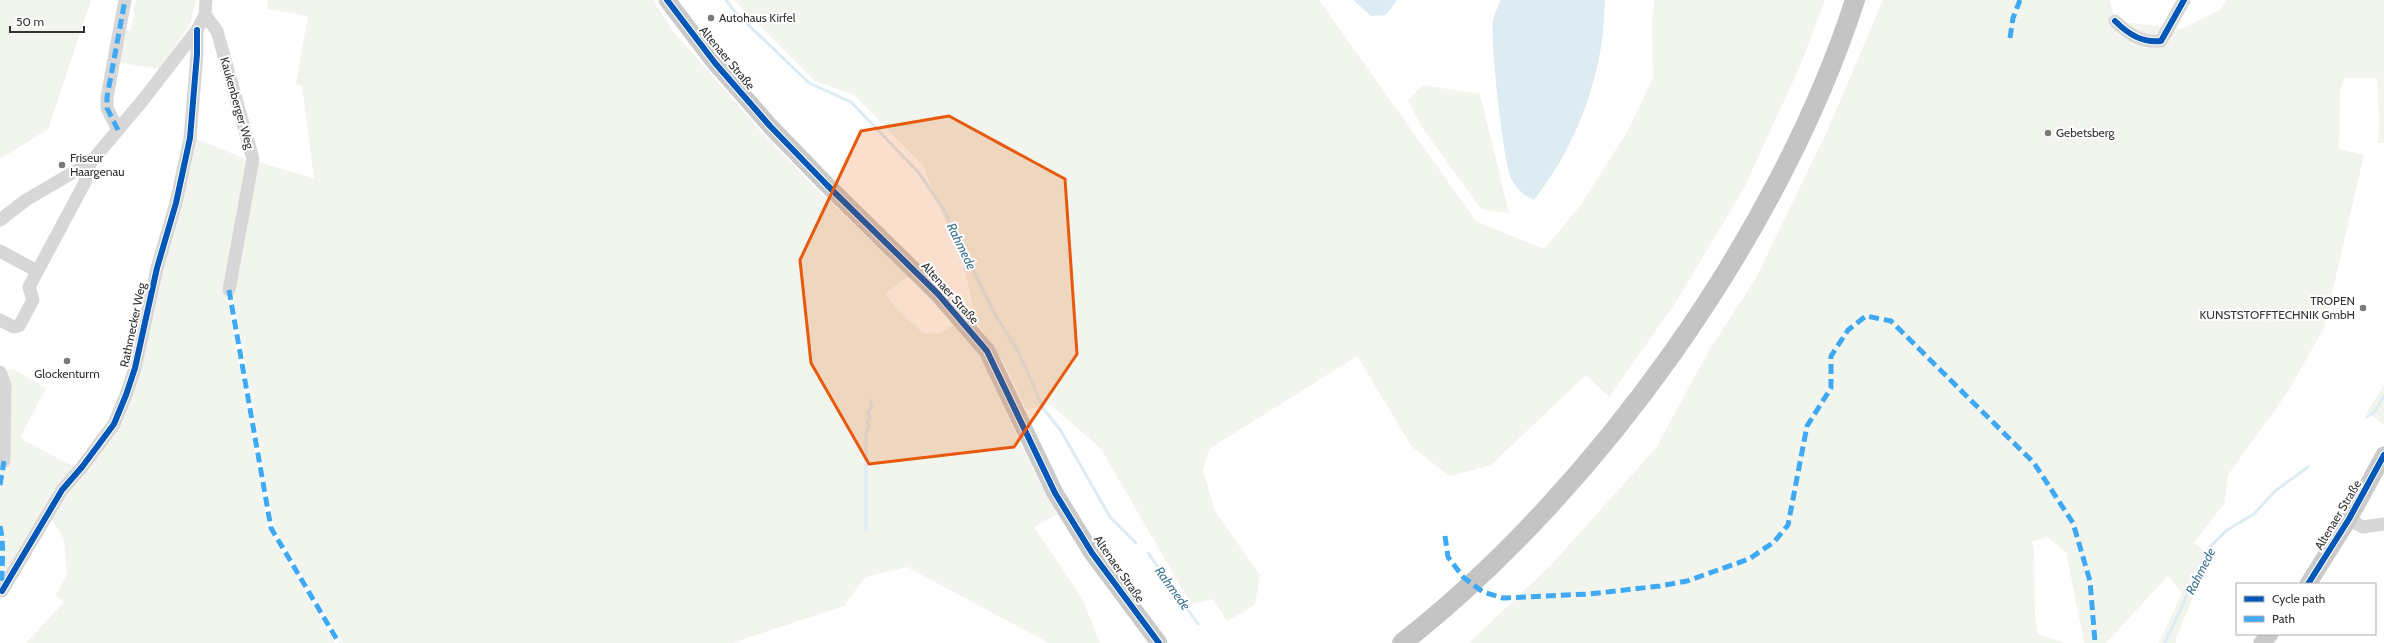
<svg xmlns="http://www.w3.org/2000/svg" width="2384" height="643" font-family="Cabin,sans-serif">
	<rect width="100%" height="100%" fill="#fff"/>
	<g fill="#f1f5ed">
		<path d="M0,0h91l-43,129 -48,30z"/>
		<path d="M136,0h60l-6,25 -30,44 -44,-7 6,-33 8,2 5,-19 -2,-1z"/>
		<path d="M268,0h385l20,31 85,97 60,63 91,85 -24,17 12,17 26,23 16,1 17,-10c32,36 46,80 66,123 11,23 24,45 35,67l-23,13 48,71 18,45h-51l-142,-76 -42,10 -21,29 -112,37h-389l-69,-115 -42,-238 25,-128 57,16 -12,-92 -6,-3 12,-67 -41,-7z"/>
		<path d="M734,0h585l157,221 68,28 36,-43 47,-74 26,-54 -1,-60 3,-18h170l-25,66 -56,122 -68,114 -67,95 -23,-22 -95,90 -41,11 -38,-29 -55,-91 -148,93 -6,21 12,41 45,64 -5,30 -28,16 -14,-22 -22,5 -90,-155 -50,-44 -25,4 -21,-44 -28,-42 -13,-56 -41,-102 -69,-70 -39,-14z"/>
		<path d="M1883,0h227l5,21 66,8 39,-19 6,-10h158v143h-6l1,-22 -2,-43h-32l-5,13 -1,58 25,6 -40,173 -37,65 -59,82 -4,29 -30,39 16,12 -34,84v4h-17l23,-50 -14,-17 -62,67h-22l-18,-91 -19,-15 -15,5 2,7 1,68 3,17 27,9h-596l81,-77 106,-118 52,-96 48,-74 73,-151z"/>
		<path d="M1423,85l57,9 29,119 -28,-4 -59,-82 -14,-27z"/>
		<path d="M194,138l54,22 -22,131 42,237 67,115h-309l38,-41 -8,-7 11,-21 -3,-35 -15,-23 68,-92z"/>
		<path d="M13,369l33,19 -26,50 58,31 -26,22 3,4 -55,89v-137l6,-73 2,-4z"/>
		<path d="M2384,385v40l-17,-13z"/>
	</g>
	<g fill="#ddebf3">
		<path d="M1353,0h44l-11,15 -15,1z"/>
		<path d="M1501,0h104c-1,13 -1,27 -3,40 -8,58 -32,114 -68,160 -10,-5 -17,-10 -22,-20 -9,-16 -22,-141 -19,-160 2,-7 5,-14 8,-20z"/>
	</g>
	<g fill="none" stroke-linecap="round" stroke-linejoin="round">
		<g stroke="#ddebf3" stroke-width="3">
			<path d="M726,0l9,12 74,71 42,19 68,71 25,37 50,103 25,40 24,55 18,23 49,86 26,26"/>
			<path d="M2367,417l7,-5 10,-16"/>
			<path d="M866,530v-97l3,-7 -2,-3 3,-5 -2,-6 4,-6 -2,-5"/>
			<path d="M1148,553l50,71"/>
			<path d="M2165,643l43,-94 19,-19 27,-16 21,-23 33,-24"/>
		</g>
		<g stroke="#d7d7d7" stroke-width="13">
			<path d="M205,15l12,16 36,128 -24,131"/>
			<path d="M2115,21c13,13 27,22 46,20l23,-41"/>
			<path d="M118,130l-11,-22v-11l18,-97"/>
			<path d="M0,220l26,-20 65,-38 52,-62 54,-70 8,-15 1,-15"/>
			<path d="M0,251l37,20"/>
			<path d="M0,320l14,7 5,-1 14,-26 -4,-13 55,-103 7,-22"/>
			<path d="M0,372l5,14 -1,75"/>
			<path d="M2349,519l14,8 21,-3"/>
			<path d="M2,591l60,-101 20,-23 32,-43 12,-29 9,-27 22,-100 19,-65 14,-65 7,-84v-24"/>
		</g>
		<g stroke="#cacaca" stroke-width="17">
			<path d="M667,0l48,63 55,63 57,59 111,109 49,57 68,142 37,60 67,90"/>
			<path d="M2308,584l41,-65 35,-64"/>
			<path d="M2262,643l8,-9"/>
		</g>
		<path stroke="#c4c4c4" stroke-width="20" d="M1402,643c194,-152 377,-408 453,-643"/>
		<g stroke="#3fa9f5" stroke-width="5" stroke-dasharray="10 5" stroke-linecap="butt">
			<path d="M2010,38l3,-20 7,-18"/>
			<path d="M118,130l-11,-22v-11l18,-97"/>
			<path d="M229,290l42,238 68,115"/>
			<path d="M0,485l4,-24"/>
			<path d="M0,526c5,21 1,42 2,63"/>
			<path d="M1445,536l3,21 15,20 20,15 20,6 86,-4 71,-8 27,-5 62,-22 25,-17 14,-17 19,-99 24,-38v-32l17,-26 18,-14 25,5 143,142 39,60 17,58 5,61"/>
		</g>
		<defs>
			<g id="cycleway">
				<path d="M667,0l48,63 55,63 57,59 111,109 49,57 68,142 37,60 67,90"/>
				<path d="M2115,21c13,13 27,22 46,20l23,-41"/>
				<path d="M2308,584l41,-65 35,-64"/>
				<path d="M2,591l60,-101 20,-23 32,-43 12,-29 9,-27 22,-100 19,-65 14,-65 7,-84v-24"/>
			</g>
		</defs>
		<use href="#cycleway" stroke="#fff" stroke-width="8"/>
		<use href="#cycleway" stroke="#0057b8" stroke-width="6"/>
	</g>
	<path fill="#e8590c" fill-opacity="0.2" stroke="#e8590c" stroke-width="3" stroke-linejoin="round" d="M949,116l116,63 12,175 -63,93 -145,17 -58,-101 -11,-103 61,-129z"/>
	<g fill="#7a7a7a" stroke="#fff" stroke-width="1.5">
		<circle cx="711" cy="18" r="4"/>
		<circle cx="2048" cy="133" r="4"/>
		<circle cx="62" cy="165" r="4"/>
		<circle cx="2363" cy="308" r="4"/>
		<circle cx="67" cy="361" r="4"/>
	</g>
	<g text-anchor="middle" stroke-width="4" stroke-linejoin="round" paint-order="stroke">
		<g font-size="12" fill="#333" stroke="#fff" text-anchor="start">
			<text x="719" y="22">Autohaus Kirfel</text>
			<text x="2056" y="137">Gebetsberg</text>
			<text x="70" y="162">Friseur<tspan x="70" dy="14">Haargenau</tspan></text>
			<text x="2355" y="305" text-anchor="end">TROPEN<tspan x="2355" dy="14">KUNSTSTOFFTECHNIK GmbH</tspan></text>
			<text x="67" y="378" text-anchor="middle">Glockenturm</text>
		</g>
		<g font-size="12" fill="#333" stroke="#fff">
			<text transform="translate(727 58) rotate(50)" y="4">Altenaer Straße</text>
			<text transform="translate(237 103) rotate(74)" y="4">Kaukenberger Weg</text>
			<text transform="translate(950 293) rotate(48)" y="4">Altenaer Straße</text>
			<text transform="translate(133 325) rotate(-78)" y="4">Rathmecker Weg</text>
			<text transform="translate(2338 515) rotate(-59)" y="4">Altenaer Straße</text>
			<text transform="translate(1119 569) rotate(55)" y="4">Altenaer Straße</text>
		</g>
		<g font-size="13" font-style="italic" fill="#3f7597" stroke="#fff">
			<text transform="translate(962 246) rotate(64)" y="5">Rahmede</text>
			<text transform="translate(2200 571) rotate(-63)" y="5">Rahmede</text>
			<text transform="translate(1173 588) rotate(54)" y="5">Rahmede</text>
		</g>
	</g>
	<rect x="2236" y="583" width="140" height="52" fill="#ffffff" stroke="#adadad"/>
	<rect x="2244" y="596" width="20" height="6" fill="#0057b8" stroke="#adadad"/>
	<text x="2272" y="603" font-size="12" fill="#333333">Cycle path</text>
	<rect x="2244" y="616" width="20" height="6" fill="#3fa9f5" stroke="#adadad"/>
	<text x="2272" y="623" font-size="12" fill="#333333">Path</text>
	<path d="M10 26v6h74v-6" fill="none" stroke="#333333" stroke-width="2"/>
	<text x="16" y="26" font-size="12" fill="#333333" stroke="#ffffff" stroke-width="3" paint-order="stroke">50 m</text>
</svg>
